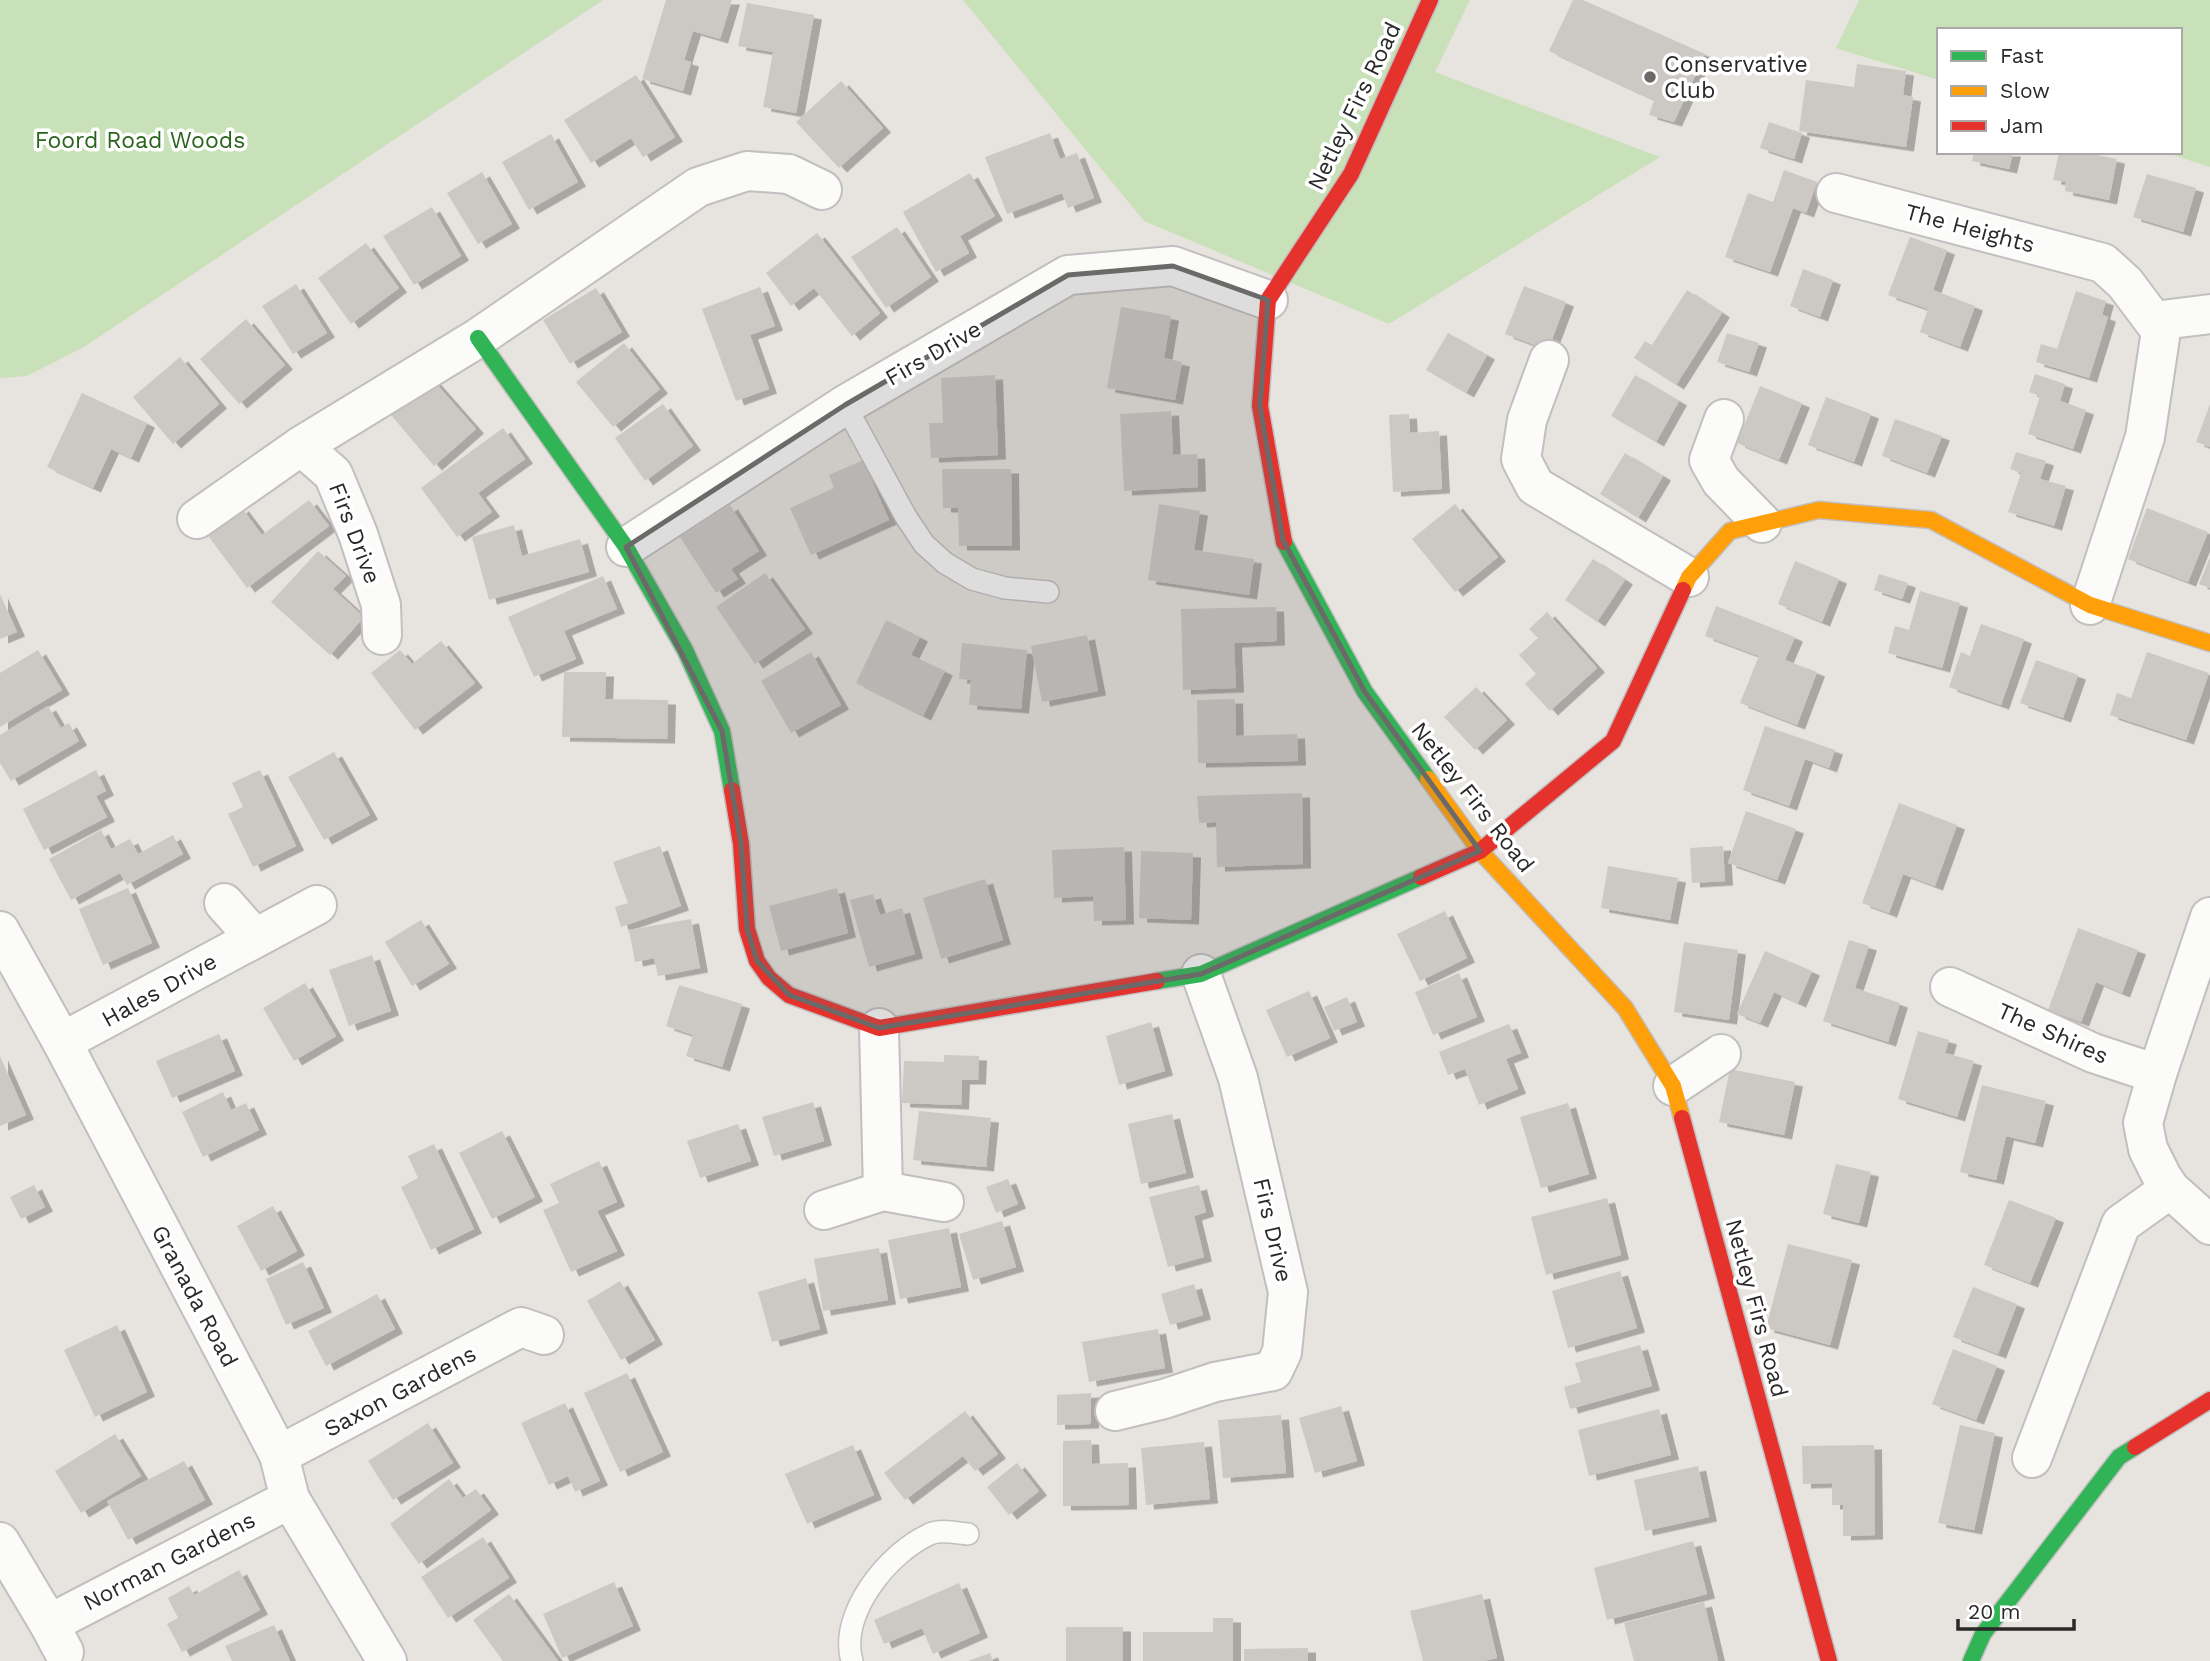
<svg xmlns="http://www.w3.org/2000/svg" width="2210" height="1661" font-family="'Work Sans',sans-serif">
	<defs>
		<filter id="shadow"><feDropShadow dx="8" dy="4.5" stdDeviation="0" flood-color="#0004"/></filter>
	</defs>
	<rect width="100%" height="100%" fill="#e7e3de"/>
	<g fill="#c9e1b8">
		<path d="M0,0h603l-519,347 -57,29 -27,2z"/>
		<path d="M963,0h507l-35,72 225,85 -271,167 -245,-103z"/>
		<path d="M1859,0h351v167l-46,-15h16v-122h-241v50l-103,-32z"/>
	</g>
	<g fill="#ccc9c5" filter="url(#shadow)">
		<path d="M666,0h66l-12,39 -27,-8 -9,29 7,2 -8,29 -41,-12z"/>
		<path d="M1573,0h10l122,54 -31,68 -25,-7 5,-15 -105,-49z"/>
		<path d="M747,3l67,12 -18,98 -33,-6 10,-55 -35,-6z"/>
		<path d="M1857,64l49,7 -3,24 10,2 -7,50 -107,-16 7,-51 48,7z"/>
		<path d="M636,75l39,62 -32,20 -12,-19 -40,25 -27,-43z"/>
		<path d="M841,81l42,47 -44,40 -43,-46z"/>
		<path d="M1769,122l33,11 -8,26 -34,-11z"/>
		<path d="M1050,133l10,26 17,-6 17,45 -26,10 -6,-15 -55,21 -22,-57z"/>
		<path d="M551,134l27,48 -49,28 -27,-48z"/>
		<path d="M1974,152h39l-4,17 -37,-8z"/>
		<path d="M2059,152h23l35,7 -8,41 -44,-9 1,-9 -13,-2z"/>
		<path d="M1784,170l33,12 -11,31 -13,-5 -23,64 -45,-15 23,-64 25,9z"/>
		<path d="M482,172l30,52 -34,20 -31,-51z"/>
		<path d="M970,173l25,43 -35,20 9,17 -33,19 -33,-60z"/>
		<path d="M2147,174l49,14 -13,44 -50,-15z"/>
		<path d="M432,207l29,49 -47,29 -31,-49z"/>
		<path d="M897,227l34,50 -45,31 -35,-51z"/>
		<path d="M817,233l63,80 -28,23 -38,-48 -23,18 -25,-33z"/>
		<path d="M1910,237l37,13 -14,40 42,16 -15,41 -40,-15 8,-23 -40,-14z"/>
		<path d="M366,243l33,45 -48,36 -33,-46z"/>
		<path d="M1803,269l30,11 -13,37 -30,-11z"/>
		<path d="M296,284l31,49 -34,21 -31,-48z"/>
		<path d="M1524,286l42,16 -18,48 -43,-16z"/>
		<path d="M760,287l15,39 -25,9 19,54 -33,12 -34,-92z"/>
		<path d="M596,288l26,44 -52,32 -27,-44z"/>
		<path d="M1687,290l35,23 -46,72 -42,-27 11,-17 7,4z"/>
		<path d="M2076,291l30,10 -4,14 6,2 -19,61 -53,-16 5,-18 16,5z"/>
		<path d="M1121,307l50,9 -7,42 18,4 -7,38 -68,-12z"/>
		<path d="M246,319l39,46 -46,39 -39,-45z"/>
		<path d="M1448,333l39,22 -21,38 -40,-23z"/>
		<path d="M1727,333l32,10 -10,29 -32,-10z"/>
		<path d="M624,343l36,46 -47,38 -37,-45z"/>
		<path d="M180,357l39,47 -46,40 -40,-47z"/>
		<path d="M2035,374l30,10 -5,17 26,9 -13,39 -45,-15 12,-38 -11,-4z"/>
		<path d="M995,375l3,80 -67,3 -2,-35h14l-2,-45z"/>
		<path d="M1635,375l44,26 -23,41 -45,-26z"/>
		<path d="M432,379l44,50 -42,37 -43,-51z"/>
		<path d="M1760,386l42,17 -23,57 -42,-17z"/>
		<path d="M82,393l65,30 -16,35 -20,-9 -18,39 -46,-21z"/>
		<path d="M1826,397l45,17 -17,48 -46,-17z"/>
		<path d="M663,404l30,42 -48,35 -30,-43z"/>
		<path d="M2210,404v43l-14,-5z"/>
		<path d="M1171,411l2,44 24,-1 1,33 -74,4 -4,-77z"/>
		<path d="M1409,414l1,19 29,-2 3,58 -49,3 -4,-77z"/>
		<path d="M1895,419l47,17 -15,37 -45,-17z"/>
		<path d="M503,428l22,31 -47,34 14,19 -35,25 -36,-49z"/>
		<path d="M2016,452l30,9 -6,18 26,7 -12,40 -46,-14 13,-39 -11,-4z"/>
		<path d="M1625,453l38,23 -25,42 -38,-24z"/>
		<path d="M863,460l26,60 -78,35 -21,-47 44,-20 -5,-13z"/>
		<path d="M942,469h69l1,77h-53l-1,-38h-15z"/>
		<path d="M309,500l20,26 -82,62 -41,-55 35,-26 21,28z"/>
		<path d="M1159,504l41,7 -6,39 60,9 -5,36 -101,-15z"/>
		<path d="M1455,504l43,53 -43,35 -43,-53z"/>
		<path d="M730,505l29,46 -28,18 7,10 -22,14 -36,-56z"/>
		<path d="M2147,508l61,24 -20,50 -60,-23z"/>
		<path d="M514,525l8,31 58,-17 9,33 -100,28 -17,-63z"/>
		<path d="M318,551l28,25 -13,13 31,28 -34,38 -59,-53z"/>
		<path d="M2210,557v31l-11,-4z"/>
		<path d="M1593,559l32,21 -28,42 -32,-22z"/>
		<path d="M1795,561l44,18 -17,43 -44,-18z"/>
		<path d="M765,573l40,56 -50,35 -39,-57z"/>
		<path d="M1879,574l29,9 -6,16 -28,-9z"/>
		<path d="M603,576l14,33 -53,22 12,28 -42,18 -26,-60z"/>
		<path d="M1920,591l40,12 -18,65 -54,-15 7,-27 14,4z"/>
		<path d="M0,594l17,38 -17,7z"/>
		<path d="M1716,606l79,31 -10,23 32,12 -20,53 -57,-22 19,-47 -54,-20z"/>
		<path d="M1276,607l1,34 -43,2 2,45 -53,2 -2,-81z"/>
		<path d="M1547,612l50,56 -47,43 -25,-27 11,-10 -17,-19 19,-17 -9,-9z"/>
		<path d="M886,620l34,17 -9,18 34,16 -22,45 -67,-33z"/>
		<path d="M1981,624l43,15 -23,66 -52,-18 12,-35 9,4z"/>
		<path d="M1087,635l11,56 -56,11 -11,-56z"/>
		<path d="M441,641l34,42 -60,47 -44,-57 29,-23 12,14z"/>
		<path d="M962,643l65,7 -6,59 -52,-4 2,-25 -12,-1z"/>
		<path d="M38,650l24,40 -62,37v-54z"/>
		<path d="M811,652l30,53 -50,28 -30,-52z"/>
		<path d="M2147,652l62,21 -23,67 -76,-25 7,-22 14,5z"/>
		<path d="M2036,660l42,15 -15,43 -43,-15z"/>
		<path d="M564,672h42l-1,27 63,1 -1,39 -105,-2z"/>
		<path d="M1476,687l31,33 -32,30 -31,-33z"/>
		<path d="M1235,699l1,37 61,-2 1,27 -100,2 -1,-63z"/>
		<path d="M48,706l13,22 8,-5 10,18 -68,40 -11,-18v-28z"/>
		<path d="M1765,726l70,24 -6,18 -24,-9 -16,47 -46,-16z"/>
		<path d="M334,752l36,63 -46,25 -36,-63z"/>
		<path d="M96,770l10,21 -10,5 11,21 -63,33 -21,-41z"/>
		<path d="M260,770l36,76 -43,21 -25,-53 15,-7 -11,-24z"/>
		<path d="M1302,793l1,71 -86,3 -1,-45 -17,1 -2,-27z"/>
		<path d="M1899,803l58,22 -22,61 -32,-12 -14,39 -27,-10z"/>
		<path d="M1746,811l50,18 -19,51 -49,-17z"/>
		<path d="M101,830l10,19 19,-10 8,15 35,-19 10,19 -56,31 -7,-12 -49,27 -22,-41z"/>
		<path d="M660,846l21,60 -60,21 -6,-20 13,-4 -15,-41z"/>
		<path d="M1723,846l2,35 -33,2 -2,-35z"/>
		<path d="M1124,847l2,73 -32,1 -1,-25 -39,2 -2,-48z"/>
		<path d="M1141,851l52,2 -2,67 -52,-2z"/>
		<path d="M1608,866l70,12 -8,42 -69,-12z"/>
		<path d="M985,879l18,61 -62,19 -18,-61z"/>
		<path d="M128,888l24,55 -49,22 -24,-56z"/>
		<path d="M837,888l11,45 -67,18 -12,-45z"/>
		<path d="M873,894l7,21 22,-7 13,46 -46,13 -19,-67z"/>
		<path d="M1445,911l22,47 -47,23 -23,-47z"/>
		<path d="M691,919l9,49 -42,8 -4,-18 -19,4 -6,-32z"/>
		<path d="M421,920l28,44 -37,22 -27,-44z"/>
		<path d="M2078,928l60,22 -16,43 -26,-11 -15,40 -33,-12z"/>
		<path d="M1849,940l20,6 -14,42 45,15 -12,39 -65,-21z"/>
		<path d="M1684,942l54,8 -9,70 -55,-8z"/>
		<path d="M1765,951l47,20 -14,32 -24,-11 -14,31 -23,-9z"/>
		<path d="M372,955l19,56 -42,15 -20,-56z"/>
		<path d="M1459,973l18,44 -44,18 -18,-43z"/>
		<path d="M305,983l31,53 -42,25 -31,-53z"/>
		<path d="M679,985l63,19 -20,63 -36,-11 7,-21 -27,-9z"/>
		<path d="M1309,991l21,47 -43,19 -21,-47z"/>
		<path d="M1347,997l10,25 -23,9 -10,-24z"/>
		<path d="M1151,1022l14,49 -46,14 -13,-49z"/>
		<path d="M1509,1024l12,29 -15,6 12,30 -39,16 -14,-36 -17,6 -9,-23z"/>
		<path d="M1918,1031l31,9 -4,13 29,8 -17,56 -59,-18z"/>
		<path d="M219,1034l16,37 -63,27 -16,-37z"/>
		<path d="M944,1055l35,1 -1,24h-16l-1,25 -59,-2 2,-42 40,1z"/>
		<path d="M0,1056l26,59 -26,11z"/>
		<path d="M1730,1069l65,13 -11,53 -65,-13z"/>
		<path d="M1982,1085l64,16 -11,42 -29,-7 -10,44 -36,-8z"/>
		<path d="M223,1092l8,18 15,-7 13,27 -56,27 -21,-45z"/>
		<path d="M813,1102l11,39 -50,15 -12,-39z"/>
		<path d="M1568,1103l21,71 -48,14 -21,-71z"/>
		<path d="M919,1111l72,7 -5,49 -73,-7z"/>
		<path d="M1172,1114l14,59 -45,11 -13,-60z"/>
		<path d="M738,1124l13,37 -51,17 -13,-37z"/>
		<path d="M502,1131l33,66 -43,22 -33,-66z"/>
		<path d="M434,1144l40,85 -43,21 -30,-63 17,-9 -10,-22z"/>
		<path d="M599,1161l18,41 -20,9 20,40 -46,21 -28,-62 16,-7 -9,-19z"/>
		<path d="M1836,1164l35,8 -12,51 -36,-9z"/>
		<path d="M1008,1179l10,25 -22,9 -10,-26z"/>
		<path d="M34,1185l11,22 -24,12 -11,-22z"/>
		<path d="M1199,1185l7,27 -12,4 10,41 -36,10 -19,-70z"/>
		<path d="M1607,1198l14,57 -75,20 -15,-58z"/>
		<path d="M2009,1200l47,18 -26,65 -46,-18z"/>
		<path d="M273,1206l24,45 -36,20 -24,-45z"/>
		<path d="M1002,1221l14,46 -43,13 -14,-46z"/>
		<path d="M949,1228l12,59 -61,12 -12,-59z"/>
		<path d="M1788,1244l64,16 -22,85 -64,-17z"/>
		<path d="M879,1248l9,52 -65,11 -9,-52z"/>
		<path d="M303,1262l21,46 -38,17 -20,-46z"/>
		<path d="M1620,1271l17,57 -69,20 -16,-57z"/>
		<path d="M806,1278l14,51 -48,13 -14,-50z"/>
		<path d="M620,1281l35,59 -34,20 -34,-59z"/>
		<path d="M1194,1284l9,31 -33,10 -9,-31z"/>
		<path d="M1973,1287l44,17 -19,50 -45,-17z"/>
		<path d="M377,1294l18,35 -69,37 -18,-35z"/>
		<path d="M117,1325l30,67 -52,25 -31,-67z"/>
		<path d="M1158,1329l7,39 -76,14 -7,-40z"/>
		<path d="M1640,1345l12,41 -82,23 -6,-22 17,-5 -6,-19z"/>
		<path d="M1953,1349l44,17 -21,54 -44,-16z"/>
		<path d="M627,1373l36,79 -43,20 -36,-79z"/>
		<path d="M1091,1393v31l-34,1v-30z"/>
		<path d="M565,1403l35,78 -25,11 -7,-16 -19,9 -28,-62z"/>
		<path d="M1341,1406l16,55 -42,12 -16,-55z"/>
		<path d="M1659,1409l12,46 -82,21 -11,-46z"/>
		<path d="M965,1411l33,43 -23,17 -12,-15 -58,44 -21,-27z"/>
		<path d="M1281,1415l5,58 -63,5 -5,-58z"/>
		<path d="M428,1423l25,40 -60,37 -25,-39z"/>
		<path d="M1960,1425l35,8 -21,97 -36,-7z"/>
		<path d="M115,1434l26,42 -60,37 -26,-42z"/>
		<path d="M1091,1440l1,24 36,-1 1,42 -66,1v-65z"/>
		<path d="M1204,1442l6,57 -64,6 -5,-57z"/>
		<path d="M853,1445l21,50 -67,29 -22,-50z"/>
		<path d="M1874,1445l1,90 -32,1v-31h-11v-22l-29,1 -1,-38z"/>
		<path d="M184,1461l21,39 -77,40 -21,-39z"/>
		<path d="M1017,1463l22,28 -30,24 -22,-28z"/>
		<path d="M1698,1466l11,51 -64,14 -11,-51z"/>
		<path d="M449,1479l14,19 13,-9 15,21 -72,54 -29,-40z"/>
		<path d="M483,1537l26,41 -61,40 -27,-41z"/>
		<path d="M1693,1541l14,53 -100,26 -13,-52z"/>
		<path d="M239,1570l21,40 -78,42 -15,-28 11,-6 -10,-20 21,-12 5,9z"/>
		<path d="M614,1582l19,44 -71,32 -19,-44z"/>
		<path d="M959,1583l21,50 -47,21 -11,-26 -38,16 -10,-24z"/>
		<path d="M509,1594l49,67h-55l-30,-41z"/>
		<path d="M1482,1594l15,64 -14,3h-60l-13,-50z"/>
		<path d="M1704,1602l14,59h-84l-10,-38z"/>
		<path d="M1213,1618h20v43h-90v-29h70z"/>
		<path d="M274,1625l16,36h-58l-7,-15z"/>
		<rect x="1066" y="1627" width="57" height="34"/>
		<path d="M1308,1648v13h-64v-12z"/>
		<path d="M990,1653l3,8h-25z"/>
	</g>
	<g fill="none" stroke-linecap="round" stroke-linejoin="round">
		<defs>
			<g id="lane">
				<path d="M845,405l61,112 18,27 21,19 27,16 33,9 43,4"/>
				<path d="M852,1661c-14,-47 37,-109 78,-127 10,-5 27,-1 38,0"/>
			</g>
			<g id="street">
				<path d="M1836,193l267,70 22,20 36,48 -16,106 -55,168"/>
				<path d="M2154,321l56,-7"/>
				<path d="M1549,360l-22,60 -6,39 14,27 154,91"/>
				<path d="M1724,419l-15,41 12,21 41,42"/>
				<path d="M301,446l32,28 25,60 23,71 1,30"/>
				<path d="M197,519l104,-73 177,-108 220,-151 49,-16 42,3 33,16"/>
				<path d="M626,547l219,-142 223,-130 105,-9 95,34"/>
				<path d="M224,903l31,35"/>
				<path d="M2210,917l-53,157 -14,49 5,26 14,28 8,12 40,36"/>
				<path d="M0,931l62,111 217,413 11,44 97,162"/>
				<path d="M1950,987l143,66 64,21"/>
				<path d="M879,1028l4,163"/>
				<path d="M62,1042l255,-137"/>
				<path d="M1673,1086l48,-32"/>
				<path d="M824,1210l59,-19 61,11"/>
				<path d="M1115,1411l49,-12 51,-17 58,-11 9,-19 6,-60 -50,-214 -37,-104"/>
				<path d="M279,1455l242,-128 23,8"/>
				<path d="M2032,1458l89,-234 49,-35"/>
				<path d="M0,1542l49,82 241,-125"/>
				<path d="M49,1624l15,28"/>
			</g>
			<g id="fast">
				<path d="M478,338l148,209 59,103 37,81 10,59"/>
				<path d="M1284,542l81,150 63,87"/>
				<path d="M1157,981l44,-7 220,-97"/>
				<path d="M1971,1661l12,-27 136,-177 16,-10"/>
			</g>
			<g id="slow">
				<path d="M1683,590l6,-13 41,-46 89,-21 112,10 159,85 120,38"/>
				<path d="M1428,779l52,72 145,157 48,78 9,32"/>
			</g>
			<g id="jam">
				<path d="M1284,542l-24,-136 8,-106 83,-126 79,-174"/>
				<path d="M732,790l9,54 6,85 10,32 12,17 20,17 90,33 278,-47"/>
				<path d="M1421,877l59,-26 133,-110 70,-151"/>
				<path d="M1682,1118l147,543"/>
				<path d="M2135,1447l75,-47"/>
			</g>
		</defs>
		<use href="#lane" stroke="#c1bfbf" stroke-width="24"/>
		<use href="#street" stroke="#c1bfbf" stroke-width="42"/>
		<use href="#fast" stroke="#c1bfbf" stroke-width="19"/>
		<use href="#slow" stroke="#c1bfbf" stroke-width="19"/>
		<use href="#jam" stroke="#c1bfbf" stroke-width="19"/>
		<use href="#lane" stroke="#fbfbfa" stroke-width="21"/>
		<use href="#street" stroke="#fbfbfa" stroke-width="38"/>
		<use href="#fast" stroke="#30b455" stroke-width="16"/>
		<use href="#slow" stroke="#ff9f0a" stroke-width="16"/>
		<use href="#jam" stroke="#e5322d" stroke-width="16"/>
	</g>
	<path fill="#6c6a68" fill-opacity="0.2" stroke="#6c6a68" stroke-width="5" stroke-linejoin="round" d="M1173,266l95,34 -8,106 23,134 82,152 115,159 -279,123 -322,54 -90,-33 -32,-34 -10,-32 -6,-85 -19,-113 -96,-184 219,-142 223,-130z"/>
	<circle fill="#6c6a68" stroke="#fff" stroke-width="2.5" cx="1650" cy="77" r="7"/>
	<g text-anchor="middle" stroke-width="7" stroke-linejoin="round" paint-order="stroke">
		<g font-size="23" fill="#292929" stroke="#fff" text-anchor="start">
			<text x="1664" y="72">Conservative<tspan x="1664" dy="26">Club</tspan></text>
		</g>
		<g font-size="23" fill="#292929" stroke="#fff">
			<text transform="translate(1354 106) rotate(-64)" y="8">Netley Firs Road</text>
			<text transform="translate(1970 228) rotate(15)" y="8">The Heights</text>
			<text transform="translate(933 353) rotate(-30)" y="8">Firs Drive</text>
			<text transform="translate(355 533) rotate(69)" y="8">Firs Drive</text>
			<text transform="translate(1473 797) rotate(52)" y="8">Netley Firs Road</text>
			<text transform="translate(159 990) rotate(-29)" y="8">Hales Drive</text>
			<text transform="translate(2053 1033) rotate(24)" y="8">The Shires</text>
			<text transform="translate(1273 1230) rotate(77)" y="8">Firs Drive</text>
			<text transform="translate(195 1296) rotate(62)" y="8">Granada Road</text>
			<text transform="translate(1757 1308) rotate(75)" y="8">Netley Firs Road</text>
			<text transform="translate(400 1391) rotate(-28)" y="8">Saxon Gardens</text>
			<text transform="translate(169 1561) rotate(-27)" y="8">Norman Gardens</text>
		</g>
		<g font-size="23" fill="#2a631b" stroke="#fff">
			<text x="140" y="148">Foord Road Woods</text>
		</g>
	</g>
	<rect x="1937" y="28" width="245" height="126" fill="#ffffff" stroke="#a9a9a9" stroke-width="2"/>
	<rect x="1951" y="51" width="35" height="10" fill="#30b455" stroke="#a9a9a9" stroke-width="2"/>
	<text x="2000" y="63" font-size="21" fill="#292929">Fast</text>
	<rect x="1951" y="86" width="35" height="10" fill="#ff9f0a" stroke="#a9a9a9" stroke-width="2"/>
	<text x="2000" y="98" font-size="21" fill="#292929">Slow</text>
	<rect x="1951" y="121" width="35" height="10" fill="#e5322d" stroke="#a9a9a9" stroke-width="2"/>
	<text x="2000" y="133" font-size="21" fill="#292929">Jam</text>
	<path d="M1958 1619v10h116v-10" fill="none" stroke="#292929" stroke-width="3.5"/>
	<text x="1968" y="1619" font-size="21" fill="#292929" stroke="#ffffff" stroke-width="5" paint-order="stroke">20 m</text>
</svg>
